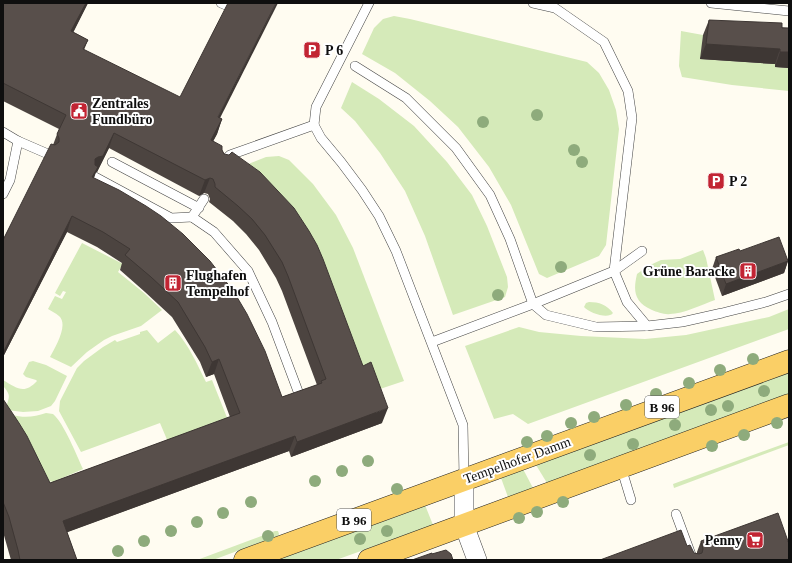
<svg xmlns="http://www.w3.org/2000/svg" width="792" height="563" font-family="Georgia,serif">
	<rect width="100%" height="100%" fill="#fffcf1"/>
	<g fill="#d5eab9">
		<path d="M394,16l16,3 177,43 12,11 10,17 7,20 3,19 -13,116 -7,11 -52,22 -8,-4 -28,-69 -22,-38 -31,-40 -28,-26 -35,-28 -33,-19 12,-26 9,-9z"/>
		<path d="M681,31l22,4 -2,24 74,5v3l14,1v23l-57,-6 -50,-8 -3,-11z"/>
		<path d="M352,82l27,17 35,27 33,36 25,33 15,31 20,51 1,10 -3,10 -52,18 -28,-79 -20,-45 -25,-38 -25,-32 -14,-13z"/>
		<path d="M279,156l10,4 24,24 23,31 17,33 51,133 -33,11 -128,-226 23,-9z"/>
		<path d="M82,243l41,21 -5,8 26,21 18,17 -21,16 -29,10 -8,4 -17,12 -16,15 -21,-10c5,-10 19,-32 9,-41 -3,-3 -8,-5 -11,-7l7,-13 7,3 4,-7 -3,-1 -3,5 -5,-3z"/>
		<path d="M703,250l3,8 9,42c-12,4 -32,14 -45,14 -5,1 -13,-2 -18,-4 -18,-8 -19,-19 -15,-36l11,-8 13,-6 19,-1z"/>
		<path d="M589,302c10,0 18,3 24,11 -1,1 -2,2 -3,2 -6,3 -22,-3 -26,-8l2,-4z"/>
		<path d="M789,309v20l-261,95 -15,-10 -19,5 -29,-73 54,-19 20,5 42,4 64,3 41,-4 83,-18z"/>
		<path d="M147,330l11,13 17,-13c14,15 22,34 31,52l6,-2 16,40 -60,22 -8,-19 -79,29 -22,-41 1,-10 17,-33 7,-7 19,-14 12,-7 2,2 23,-8v-2z"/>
		<path d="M33,361l13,4 21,11 -12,25 -4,5 -13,5 -15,1 -16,-2c-1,-12 7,-12 -4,-24v-6c14,8 21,15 34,1l-1,-1 -10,-3 -3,-3 6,-12z"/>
		<path d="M789,372v22l-242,89 -11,-18z"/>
		<path d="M46,413l7,1c11,9 24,42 30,55l-30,13 -4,-1c-11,-23 -23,-45 -37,-66 12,3 23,2 34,-2z"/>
		<path d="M789,442v3l-115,43 -1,-4z"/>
		<path d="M523,469l10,19 -25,9 -7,-19z"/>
		<path d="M425,505l8,20 -97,35h-60z"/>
		<path d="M275,531h3l1,3 -1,2 -65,24h-16z"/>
	</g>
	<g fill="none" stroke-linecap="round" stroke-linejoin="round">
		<defs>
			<g id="lane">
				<path d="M221,3l7,3"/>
				<path d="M533,3l22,5 49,34 24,49 4,27 -18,153"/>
				<path d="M711,3l78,8"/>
				<path d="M355,66l51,32 50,50 34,47 20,44 23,65 13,11 50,12 51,-1"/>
				<path d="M314,125l2,-18 53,-104"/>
				<path d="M3,132l15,9 -8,39 -7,14"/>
				<path d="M18,141l30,13"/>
				<path d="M225,160l5,-5 84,-30 7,13 20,24 21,28 17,26 17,35 67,174 1,54"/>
				<path d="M112,162l87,46"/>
				<path d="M95,177l76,41 21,-1"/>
				<path d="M204,199l-12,18 22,15 34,39 24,51 27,72"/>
				<path d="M614,271l13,31 20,24 35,-4 40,-9 44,-11 23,-8"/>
				<path d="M432,342l101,-38 81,-33 28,-20"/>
				<path d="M621,467l10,33"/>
				<path d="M676,514l17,46"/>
			</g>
			<path id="street" d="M464,479v46l13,35"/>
			<g id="primary">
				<path d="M245,560l544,-199"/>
				<path d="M369,560l420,-155"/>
			</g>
		</defs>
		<use href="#lane" stroke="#424242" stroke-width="10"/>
		<use href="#street" stroke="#424242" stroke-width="20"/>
		<use href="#primary" stroke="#202020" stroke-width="23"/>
		<use href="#lane" stroke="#fff" stroke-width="9"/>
		<use href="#street" stroke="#fff" stroke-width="19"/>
		<use href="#primary" stroke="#facf66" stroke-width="22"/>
	</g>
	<g fill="#8eab7c">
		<circle cx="537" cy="115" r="6"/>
		<circle cx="483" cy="122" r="6"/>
		<circle cx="574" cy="150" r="6"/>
		<circle cx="582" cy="162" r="6"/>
		<circle cx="561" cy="267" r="6"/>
		<circle cx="498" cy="295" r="6"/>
		<circle cx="753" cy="359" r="6"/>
		<circle cx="720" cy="370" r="6"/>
		<circle cx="689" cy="383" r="6"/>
		<circle cx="764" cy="391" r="6"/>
		<circle cx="656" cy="394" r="6"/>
		<circle cx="626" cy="405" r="6"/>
		<circle cx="728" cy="406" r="6"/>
		<circle cx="711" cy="410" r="6"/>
		<circle cx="594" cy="417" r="6"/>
		<circle cx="571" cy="423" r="6"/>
		<circle cx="777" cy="423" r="6"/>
		<circle cx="675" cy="425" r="6"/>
		<circle cx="744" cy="435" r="6"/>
		<circle cx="547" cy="436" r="6"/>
		<circle cx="527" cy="442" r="6"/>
		<circle cx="633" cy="444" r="6"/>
		<circle cx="712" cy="446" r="6"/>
		<circle cx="590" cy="455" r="6"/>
		<circle cx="368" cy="461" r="6"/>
		<circle cx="342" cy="471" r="6"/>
		<circle cx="315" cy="481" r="6"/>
		<circle cx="397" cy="489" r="6"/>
		<circle cx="251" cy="502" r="6"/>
		<circle cx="563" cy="502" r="6"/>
		<circle cx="537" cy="512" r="6"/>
		<circle cx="223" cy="513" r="6"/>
		<circle cx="519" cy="518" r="6"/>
		<circle cx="197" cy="522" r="6"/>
		<circle cx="171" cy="531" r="6"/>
		<circle cx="387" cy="531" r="6"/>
		<circle cx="268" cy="536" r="6"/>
		<circle cx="360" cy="539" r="6"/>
		<circle cx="144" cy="541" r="6"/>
		<circle cx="118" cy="551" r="6"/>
	</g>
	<g fill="#4c4440" fill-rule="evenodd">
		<path d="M3,3h85l-15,29 15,8 -4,10 138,69 -5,15 -4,7 9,9 160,273 -91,34 -2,-6 -222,81 10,28h-66l-8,-28v-133l47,84 180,-66 -16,-43 -8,3 -6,-15 -28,-45 -27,-25 -25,-22 2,-7 -25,-16 -30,-15 -64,125v-117l50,-95 6,-16 -56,-28zM109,148l90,48 5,-3 4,1 2,5 -1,3 24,19 13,13 13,16 17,28 6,13 35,94 -35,12 -188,-219 2,-6h1z"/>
		<path d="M709,20l80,8v40l-14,-1v-3l-75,-5 3,-24z"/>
		<path d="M740,251l48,10 -4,12 -62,23 -10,-27 4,-12z"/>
		<path d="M701,541l88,19h-189l87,-14 7,7 3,1v-2z"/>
	</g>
	<g fill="#3e3734">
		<path d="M86,3h2l-22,44 5,-16z"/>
		<path d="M276,3h2l-65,129 5,-15z"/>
		<path d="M706,44l74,5 -5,15 -75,-5z"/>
		<path d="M780,52h9v16l-14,-1z"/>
		<path d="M222,119l-5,15 -11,21 5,-15z"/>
		<path d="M114,133l-5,15 -12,24h-1l-4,10 3,-23z"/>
		<path d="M210,178l-6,15 -5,3 6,-16z"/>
		<path d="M72,216l-5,16 -64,125v-4z"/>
		<path d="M788,261l-4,12 -62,23 4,-12z"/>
		<path d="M219,359l-5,15 -8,3 6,-15z"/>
		<path d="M388,408l-6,15 -91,34 6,-15z"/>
		<path d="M295,436l-6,15 -232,85 6,-15z"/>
	</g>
	<g fill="#584f4b" stroke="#3e3734" fill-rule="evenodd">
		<path d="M3,3h83l-15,28 17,9 -5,9 97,48 48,-94h48l-58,114 4,2 -11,21 11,6v4l2,4 5,1 3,-3 28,20 34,36 15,23 8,14 6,14 40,107 8,-4 17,46 -91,34 -2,-6 -232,85 14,39h-57l-2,-10 -9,-33 -6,-15v-103l16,24 8,13 23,47 190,-70 -21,-54 -7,3 -7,-15 -27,-45 -27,-25 -26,-22 5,-6 -27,-17 -31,-16 -69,137v-113l48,-96 4,1 4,-3v-4l-2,-4 9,-19 -63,-32zM114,133l91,47 5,-2 3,1 2,5v3l23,19 14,13 13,16 17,27 6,14 38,103 -5,2 1,2 -40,14 -17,-46 -18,-37 -13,-22 -24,-31 -27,-27 -22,-18 -15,-10 -27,-16 -27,-13 6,-10 -3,-2v-6l3,-2 5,-1z"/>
		<path d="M709,20l73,3v5h7v24h-9v-3l-74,-5z"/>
		<path d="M779,237l9,24 -62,23 -10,-27 23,-8 1,2z"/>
		<path d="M778,513l11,31v16h-189l81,-30 6,16 3,-1 4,8 5,1 3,-1 1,-4 -2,-8z"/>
		<path d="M446,550l5,4 2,6h-41l20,-7v1z"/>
	</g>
	<defs>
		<symbol id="parking-square" viewBox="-11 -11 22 22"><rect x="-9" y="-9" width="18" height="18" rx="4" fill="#c22433" stroke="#fff"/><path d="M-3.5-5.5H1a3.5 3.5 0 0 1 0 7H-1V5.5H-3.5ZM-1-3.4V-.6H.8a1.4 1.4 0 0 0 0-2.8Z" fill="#fff"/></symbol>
		<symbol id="civic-square" viewBox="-11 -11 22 22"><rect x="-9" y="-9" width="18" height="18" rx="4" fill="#c22433" stroke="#fff"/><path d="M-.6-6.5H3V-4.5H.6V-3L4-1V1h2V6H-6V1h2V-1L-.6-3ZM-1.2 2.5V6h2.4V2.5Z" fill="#fff"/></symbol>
		<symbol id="building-square" viewBox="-11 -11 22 22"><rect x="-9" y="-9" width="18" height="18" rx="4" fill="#c22433" stroke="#fff"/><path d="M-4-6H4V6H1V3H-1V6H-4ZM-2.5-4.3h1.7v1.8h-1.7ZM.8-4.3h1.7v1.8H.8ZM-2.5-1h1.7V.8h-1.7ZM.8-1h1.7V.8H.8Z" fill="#fff"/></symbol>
		<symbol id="supermarket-square" viewBox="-11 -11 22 22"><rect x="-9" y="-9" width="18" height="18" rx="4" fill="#c22433" stroke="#fff"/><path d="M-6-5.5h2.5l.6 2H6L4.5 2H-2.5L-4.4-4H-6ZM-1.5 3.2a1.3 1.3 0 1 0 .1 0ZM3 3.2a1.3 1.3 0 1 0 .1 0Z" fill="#fff"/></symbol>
	</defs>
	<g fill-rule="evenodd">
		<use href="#parking-square" x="302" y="40" width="20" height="20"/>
		<use href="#civic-square" x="69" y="101" width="20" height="20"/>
		<use href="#parking-square" x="706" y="171" width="20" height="20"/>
		<use href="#building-square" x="738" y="261" width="20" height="20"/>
		<use href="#building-square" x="163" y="273" width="20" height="20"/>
		<use href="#supermarket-square" x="745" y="530" width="20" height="20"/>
	</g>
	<g text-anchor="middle" stroke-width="4" stroke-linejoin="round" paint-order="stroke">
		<g fill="#fff" stroke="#575757" stroke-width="1">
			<rect x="645" y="396" width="34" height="22" rx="3"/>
			<rect x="337" y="509" width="34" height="22" rx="3"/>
		</g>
		<g font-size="13" font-weight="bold" fill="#0f0f0f">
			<text x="662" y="412">B 96</text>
			<text x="354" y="525">B 96</text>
		</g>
		<g font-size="14" font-weight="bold" fill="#0f0f0f" stroke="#fff" text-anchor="start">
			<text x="325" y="55">P 6</text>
			<text x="92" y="108">Zentrales<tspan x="92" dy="16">Fundbüro</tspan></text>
			<text x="729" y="186">P 2</text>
			<text x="735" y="276" text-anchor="end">Grüne Baracke</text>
			<text x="186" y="280">Flughafen<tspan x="186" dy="16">Tempelhof</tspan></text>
			<text x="742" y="545" text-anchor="end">Penny</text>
		</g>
		<g font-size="14" fill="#0f0f0f" stroke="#fff">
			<text transform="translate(517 460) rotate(-20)" y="5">Tempelhofer Damm</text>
		</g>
	</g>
	<rect width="792" height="563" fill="none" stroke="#0f0f0f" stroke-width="8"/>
</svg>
